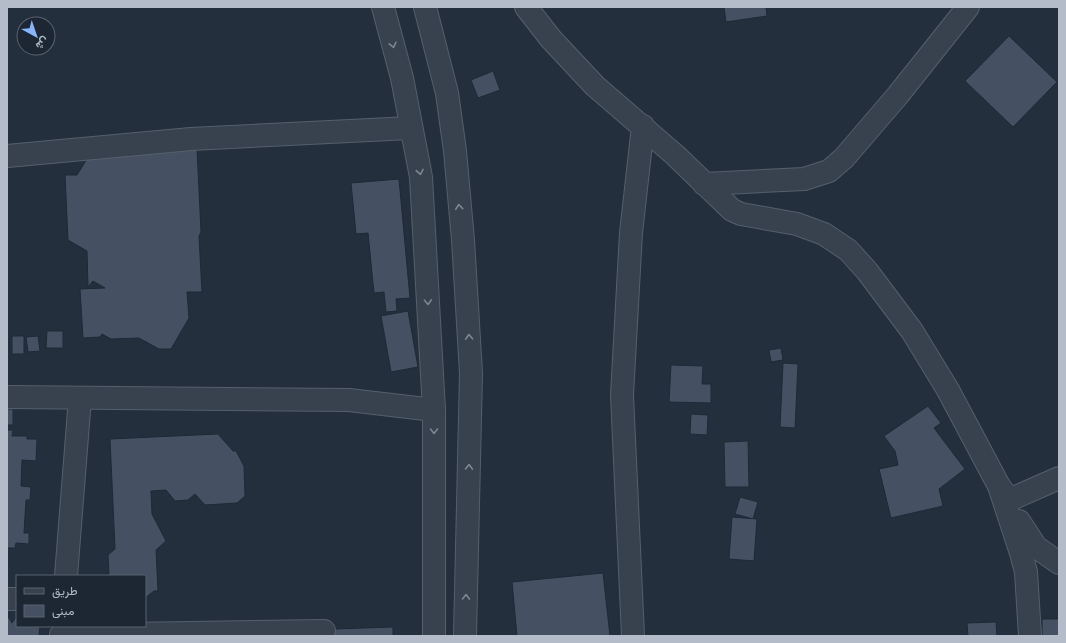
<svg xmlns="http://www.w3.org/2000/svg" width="1066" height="643" font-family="'Space Grotesk',Vazirmatn,sans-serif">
	<rect width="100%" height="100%" fill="#242f3e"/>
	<g fill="#455162" stroke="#1f2835">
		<path d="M724,7h42l1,9 -41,6z"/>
		<path d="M1009,36l48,46 -44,45 -48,-46z"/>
		<path d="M493,71l7,19 -22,8 -7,-18z"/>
		<path d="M197,149l4,83 -2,4 3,56h-15l2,26 -18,31h-12l-20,-11 -28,1 -9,-5 -2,3 -17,1 -3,-49 25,-1 -12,-7 -5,6 -1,-36 -19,-11 -3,-65h12l13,-21z"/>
		<path d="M399,179l11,119 -14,1 1,12 -11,1 -2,-20 -10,1 -6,-60 -12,1 -5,-51z"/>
		<path d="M408,311l10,56 -27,5 -10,-56z"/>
		<path d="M47,331h16v17h-17z"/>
		<rect x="12" y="336" width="12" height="18"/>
		<path d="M38,336l2,15 -12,1 -2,-15z"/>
		<path d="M781,348l2,12 -12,2 -2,-12z"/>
		<path d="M783,363l15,1 -3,64 -15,-1z"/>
		<path d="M671,365l32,1 -1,18h9v19l-42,-1z"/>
		<path d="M7,403v6h6v16h-6z"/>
		<path d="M928,406l13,17 -7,5 31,41 -26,20 4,17 -52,12 -12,-49 19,-4 -3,-14 -11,-15z"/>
		<path d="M691,414l17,1 -1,20 -17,-1z"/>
		<path d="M7,430h6l-1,6h15v3h10l-1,22 -14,-1 -1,26 10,1 -1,13h-4l-2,33h5v11l-13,-1 -1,5h-8z"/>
		<path d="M218,434l15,17h3l8,15 1,30 -8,7 -32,2 -10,-11 -7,6 -13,1 -9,-11 -15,1 1,23 14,27 -10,9 2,41h-4l-9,7v-22h-40l4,-2 -1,-19 7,-6 -5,-110z"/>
		<path d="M748,441l1,46h-24l-1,-45z"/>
		<path d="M740,497l18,5 -5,17 -18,-5z"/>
		<path d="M732,517l25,2 -3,42 -25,-2z"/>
		<path d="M603,573l7,63h-93l-5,-54z"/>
		<path d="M7,615l5,8 5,-7v10h23l-1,10h-32z"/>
		<rect x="1042" y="619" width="17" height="17"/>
		<path d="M996,622l1,14h-29l-1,-13z"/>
		<path d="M393,627v9h-116v-5z"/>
	</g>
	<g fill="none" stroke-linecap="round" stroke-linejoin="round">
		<defs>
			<g id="minor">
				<path d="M383,7l19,71 19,99 13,233v226"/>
				<path d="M425,7l22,86 8,58 8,89 8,133 -6,263"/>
				<path d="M526,7l25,32 44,47 80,69 57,55 9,4 56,10 27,10 24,16 19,21 45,60 36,59 51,96 22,67 5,19 4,64"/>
				<path d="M7,156l184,-17 219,-11"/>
				<path d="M704,184l100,-5 25,-8 15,-13 54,-63 70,-88"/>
				<path d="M7,397l342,3 85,10"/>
				<path d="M999,486l10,14 50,-22"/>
				<path d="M1019,521l17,26 23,16"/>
				<path d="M66,576l14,-178"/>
				<path d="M7,599h10"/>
				<path d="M61,635l263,-4"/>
				<path d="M633,636l-11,-241 9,-162 12,-107"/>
			</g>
		</defs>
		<use href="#minor" stroke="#565f6c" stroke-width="24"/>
		<use href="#minor" stroke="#38414e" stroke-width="22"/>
	</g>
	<defs><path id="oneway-chevron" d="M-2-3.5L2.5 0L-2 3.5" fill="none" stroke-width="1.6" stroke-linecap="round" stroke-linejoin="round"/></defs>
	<g stroke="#7c8592">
		<use href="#oneway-chevron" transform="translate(393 45) rotate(76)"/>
		<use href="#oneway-chevron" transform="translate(420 172) rotate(79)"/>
		<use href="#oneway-chevron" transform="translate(459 207) rotate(-96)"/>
		<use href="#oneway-chevron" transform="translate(428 302) rotate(87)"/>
		<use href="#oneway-chevron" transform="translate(469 337) rotate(-93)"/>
		<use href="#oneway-chevron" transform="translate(434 431) rotate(90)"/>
		<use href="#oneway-chevron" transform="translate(469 467) rotate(-89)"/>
		<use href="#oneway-chevron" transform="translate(466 597) rotate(-89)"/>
	</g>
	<rect width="1066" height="643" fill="none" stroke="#b4bcc9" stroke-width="16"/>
	<rect x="16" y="575" width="130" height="52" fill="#1d2633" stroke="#59626f"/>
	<rect x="24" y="588" width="20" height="6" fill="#38414e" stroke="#59626f"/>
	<text x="52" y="595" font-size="12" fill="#b4bcc9">طريق</text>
	<rect x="24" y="605" width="20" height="12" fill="#455162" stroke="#59626f"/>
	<text x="52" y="615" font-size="12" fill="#b4bcc9">مبنى</text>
	<g transform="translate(36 36) rotate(140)"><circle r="19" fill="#1d2633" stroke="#59626f"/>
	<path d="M0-3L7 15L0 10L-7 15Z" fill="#8ab4f8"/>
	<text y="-6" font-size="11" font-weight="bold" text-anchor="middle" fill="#b4bcc9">ش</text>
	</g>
</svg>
